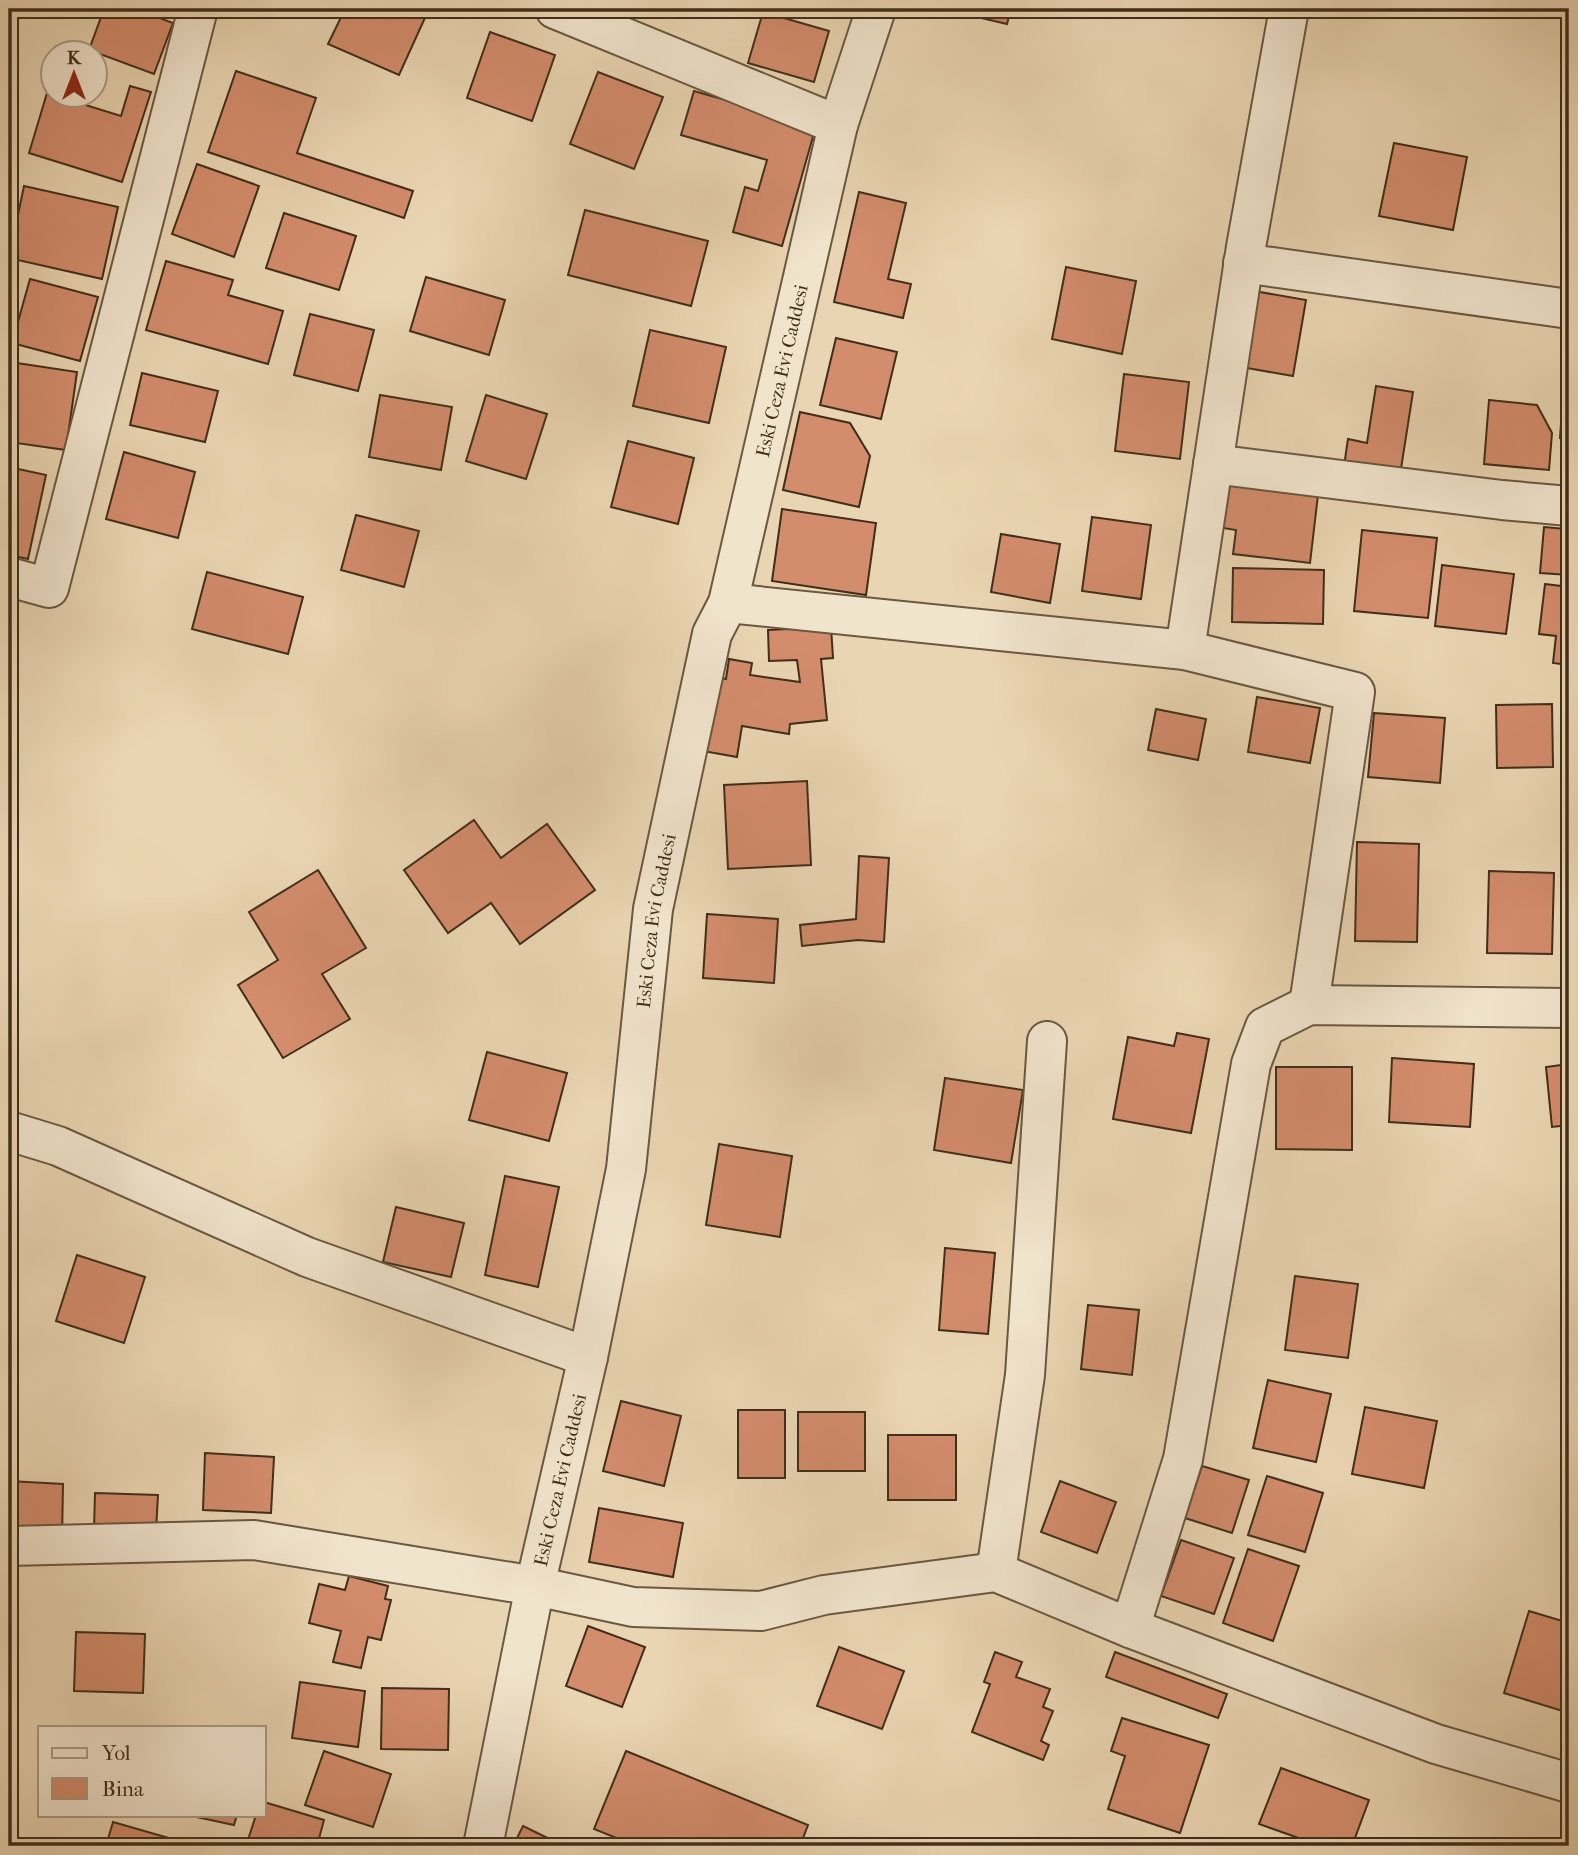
<svg xmlns="http://www.w3.org/2000/svg" width="1578" height="1855" font-family="'IM FELL French Canon',serif">
	<rect width="100%" height="100%" fill="#ead5b2"/>
	<filter id="stains"><feTurbulence type="fractalNoise" baseFrequency=".00286" numOctaves="4"/><feColorMatrix values="0 0 0 0 .2 0 0 0 0 .09 0 0 0 0 .02 0 0 0 .5 -.17"/></filter>
	<radialGradient id="worn" r=".72"><stop offset=".6" stop-color="#630" stop-opacity="0"/><stop offset="1" stop-color="#630" stop-opacity=".3"/></radialGradient>
	<g fill="#d38c6c" stroke="#402e1b" stroke-width="2">
		<path d="M104,9h32l37,14 -19,51 -65,-24z"/>
		<path d="M345,9h84l-30,66 -71,-31z"/>
		<path d="M943,9h68l-4,15z"/>
		<path d="M763,12l66,19 -15,51 -66,-19z"/>
		<path d="M490,32l65,23 -23,66 -65,-23z"/>
		<path d="M236,71l80,27 -19,55 116,38 -9,27 -196,-66z"/>
		<path d="M598,72l65,25 -29,72 -64,-25z"/>
		<path d="M130,86l21,6 -29,90 -93,-29 18,-60 74,23z"/>
		<path d="M694,91l122,35 -34,120 -49,-14 12,-45 13,4 9,-31 -86,-25z"/>
		<path d="M1394,143l73,14 -14,73 -74,-14z"/>
		<path d="M197,164l62,22 -25,71 -62,-23z"/>
		<path d="M24,186l94,21 -16,72 -93,-21z"/>
		<path d="M859,192l47,11 -18,76 23,5 -8,34 -69,-16z"/>
		<path d="M585,210l123,31 -17,65 -123,-31z"/>
		<path d="M284,213l72,23 -17,54 -73,-22z"/>
		<path d="M166,261l67,19 -5,15 55,16 -15,53 -122,-34z"/>
		<path d="M9,265l8,1 -8,45z"/>
		<path d="M1066,267l70,14 -14,73 -70,-15z"/>
		<path d="M426,277l79,23 -16,55 -79,-24z"/>
		<path d="M30,279l68,18 -18,64 -68,-18z"/>
		<path d="M1254,291l52,9 -13,76 -52,-9z"/>
		<path d="M310,314l64,16 -16,61 -64,-16z"/>
		<path d="M650,330l76,17 -17,76 -76,-17z"/>
		<path d="M836,338l61,14 -16,67 -61,-14z"/>
		<path d="M17,363l60,9 -11,78 -57,-8v-48l3,1z"/>
		<path d="M142,373l76,18 -13,51 -75,-17z"/>
		<path d="M1124,374l65,8 -9,77 -65,-8z"/>
		<path d="M1376,386l37,6 -13,83 -56,-9 4,-27 19,4z"/>
		<path d="M380,395l72,12 -11,63 -72,-13z"/>
		<path d="M486,395l61,19 -21,65 -60,-18z"/>
		<path d="M1489,400l48,5 15,28 -3,37 -65,-6z"/>
		<path d="M1562,409h7v29h-9z"/>
		<path d="M800,412l50,11 20,33 -11,51 -76,-17z"/>
		<path d="M628,441l66,17 -16,66 -67,-17z"/>
		<path d="M1569,441v41h-4z"/>
		<path d="M124,452l71,20 -17,66 -72,-19z"/>
		<path d="M9,467l37,8 -18,84 -19,-4z"/>
		<path d="M1228,485l90,10 -8,68 -77,-9 3,-24 -13,-2z"/>
		<path d="M782,509l94,14 -10,72 -94,-14z"/>
		<path d="M356,515l63,16 -15,56 -63,-17z"/>
		<path d="M1567,516h2v59l-29,-2 4,-46 22,2z"/>
		<path d="M1092,517l59,8 -10,74 -59,-8z"/>
		<path d="M1362,530l75,8 -9,80 -74,-7z"/>
		<path d="M1001,534l59,10 -10,59 -59,-11z"/>
		<path d="M1442,565l72,9 -8,60 -71,-8z"/>
		<path d="M1233,568l91,2 -1,54 -91,-2z"/>
		<path d="M207,572l96,25 -15,57 -96,-25z"/>
		<path d="M1545,584l24,3v78l-16,-2 3,-27 -17,-2z"/>
		<path d="M831,627l2,31 -12,1 6,61 -37,4 -1,10 -47,-8 -5,31 -34,-6 13,-74 10,2 3,-20 23,4 -2,12 50,7 -3,-22 -28,1 -1,-31z"/>
		<path d="M1257,697l63,11 -10,55 -62,-11z"/>
		<path d="M1552,704l1,63 -56,1 -1,-63z"/>
		<path d="M1156,709l50,10 -8,41 -50,-10z"/>
		<path d="M1374,713l71,5 -5,65 -72,-6z"/>
		<path d="M807,781l4,84 -83,4 -4,-84z"/>
		<path d="M474,820l27,38 46,-34 48,66 -75,54 -29,-41 -43,30 -44,-63z"/>
		<path d="M1357,842l62,2 -2,98 -62,-1z"/>
		<path d="M859,856l30,2 -5,84 -26,-2 -56,6 -2,-21 56,-6z"/>
		<path d="M318,870l48,78 -44,26 28,45 -67,39 -45,-73 40,-25 -29,-48z"/>
		<path d="M1489,871l65,2 -2,81 -65,-1z"/>
		<path d="M707,914l71,5 -4,64 -71,-5z"/>
		<path d="M1177,1033l32,6 -18,94 -78,-14 15,-82 46,9z"/>
		<path d="M487,1052l80,21 -18,68 -80,-21z"/>
		<path d="M1392,1058l82,6 -4,63 -81,-5z"/>
		<path d="M1569,1064v61l-17,2 -6,-60z"/>
		<path d="M1276,1067h76v83l-76,-1z"/>
		<path d="M945,1078l78,12 -12,73 -77,-13z"/>
		<path d="M719,1144l73,12 -12,81 -74,-12z"/>
		<path d="M505,1176l54,11 -21,100 -53,-12z"/>
		<path d="M396,1207l68,16 -13,54 -68,-15z"/>
		<path d="M945,1248l50,5 -7,81 -49,-4z"/>
		<path d="M77,1255l68,22 -21,66 -68,-22z"/>
		<path d="M1295,1276l63,8 -10,74 -63,-8z"/>
		<path d="M1088,1305l51,5 -7,65 -51,-6z"/>
		<path d="M1268,1380l63,14 -15,68 -63,-14z"/>
		<path d="M621,1401l60,15 -17,70 -61,-15z"/>
		<path d="M1365,1407l72,14 -13,67 -72,-14z"/>
		<rect x="738" y="1410" width="47" height="68"/>
		<rect x="798" y="1412" width="67" height="59"/>
		<rect x="888" y="1435" width="68" height="65"/>
		<path d="M205,1453l69,4 -3,56 -68,-3z"/>
		<path d="M1202,1466l47,14 -17,53 -47,-15z"/>
		<path d="M1267,1476l56,17 -18,59 -57,-17z"/>
		<path d="M9,1481l54,3 -1,56 -53,-2z"/>
		<path d="M1060,1481l56,21 -19,51 -56,-21z"/>
		<path d="M95,1493l63,2 -2,36 -62,-2z"/>
		<path d="M599,1508l84,15 -10,54 -84,-15z"/>
		<path d="M1181,1540l53,18 -20,56 -53,-18z"/>
		<path d="M1248,1549l51,17 -26,75 -50,-18z"/>
		<path d="M349,1576l39,10 -3,13 6,1 -10,40 -13,-3 -7,31 -28,-6 8,-31 -32,-8 10,-39 26,6z"/>
		<path d="M1529,1611l40,12v90l-65,-20z"/>
		<path d="M588,1626l57,21 -23,60 -56,-21z"/>
		<path d="M76,1632l69,2 -2,59 -69,-2z"/>
		<path d="M839,1647l65,24 -22,58 -65,-23z"/>
		<path d="M995,1652l27,10 -6,15 34,12 -7,18 10,4 -12,30 8,4 -6,15 -71,-28 18,-48 -6,-2z"/>
		<path d="M1115,1652l112,42 -9,24 -112,-41z"/>
		<path d="M300,1682l65,9 -7,56 -66,-9z"/>
		<path d="M382,1688l67,1 -1,61 -67,-1z"/>
		<path d="M1122,1718l87,27 -29,88 -72,-24 17,-53 -14,-5z"/>
		<path d="M324,1751l67,23 -18,53 -68,-22z"/>
		<path d="M626,1751l182,74 -8,21h-164l-42,-17z"/>
		<path d="M1281,1768l88,32 -17,46h-31l-62,-22z"/>
		<path d="M264,1802l60,18 -7,26h-71l10,-31h8z"/>
		<path d="M187,1815h50l-3,10z"/>
		<path d="M113,1822l73,21 -1,3h-79z"/>
		<path d="M523,1826l41,20h-51z"/>
		<path d="M855,1838l15,8h-20z"/>
	</g>
	<g fill="none" stroke-linecap="round" stroke-linejoin="round">
		<defs>
			<g id="street">
				<path d="M555,9l283,116"/>
				<path d="M1243,263l326,46"/>
				<path d="M1213,464l289,36 67,6"/>
				<path d="M9,577l40,11 149,-579"/>
				<path d="M728,603l457,47 170,42 -46,313"/>
				<path d="M1185,650l61,-403 43,-238"/>
				<path d="M9,1131l49,15 249,111 281,100"/>
				<path d="M9,1546l245,-6 281,46 98,21 128,4 63,-16 172,-23 134,56 306,116 133,39"/>
				<path d="M996,1572l29,-197 22,-334"/>
				<path d="M1130,1628l53,-169 68,-395 14,-37 44,-22 260,3"/>
				<path id="s1" d="M483,1846l52,-260 53,-229 38,-188 27,-260 59,-275 16,-31 110,-478 38,-116"/>
			</g>
		</defs>
		<use href="#street" stroke="#6a5841" stroke-width="42"/>
		<use href="#street" stroke="#f1e4cd" stroke-width="38"/>
	</g>
	<g text-anchor="middle" stroke-width="6" stroke-linejoin="round" paint-order="stroke">
		<g font-size="19" fill="#402e1b" stroke="#f1e4cd">
			<text dy="7" stroke="none"><textPath href="#s1" startOffset="1508">Eski Ceza Evi Caddesi</textPath></text>
			<text dy="7" stroke="none"><textPath href="#s1" startOffset="942">Eski Ceza Evi Caddesi</textPath></text>
			<text dy="7" stroke="none"><textPath href="#s1" startOffset="374">Eski Ceza Evi Caddesi</textPath></text>
		</g>
	</g>
	<rect width="1578" height="1855" fill="none" stroke="#ead5b2" stroke-width="35"/>
	<rect x="10" y="10" width="1557" height="1834" fill="none" stroke="#402e1b" stroke-width="3.5"/>
	<rect x="18" y="18" width="1543" height="1820" fill="none" stroke="#402e1b" stroke-width="2"/>
	<rect x="38" y="1726" width="228" height="91" fill="#f1e4cd" stroke="#aa9b86" stroke-width="2"/>
	<rect x="52" y="1748" width="35" height="10" fill="#f1e4cd" stroke="#aa9b86" stroke-width="2"/>
	<text x="102" y="1760" font-size="21" fill="#402e1b">Yol</text>
	<rect x="52" y="1778" width="35" height="21" fill="#d38c6c" stroke="#aa9b86" stroke-width="2"/>
	<text x="102" y="1796" font-size="21" fill="#402e1b">Bina</text>
	<g transform="translate(74 74)"><circle r="33" fill="#f1e4cd" stroke="#aa9b86" stroke-width="2"/>
	<path d="M0-5L12 26L0 18L-12 26Z" fill="#8f2418"/>
	<text y="-10" font-size="19" font-weight="bold" text-anchor="middle" fill="#402e1b">K</text>
	</g>
	<rect width="100%" height="100%" filter="url(#stains)"/>
	<rect width="100%" height="100%" fill="url(#worn)"/>
</svg>
